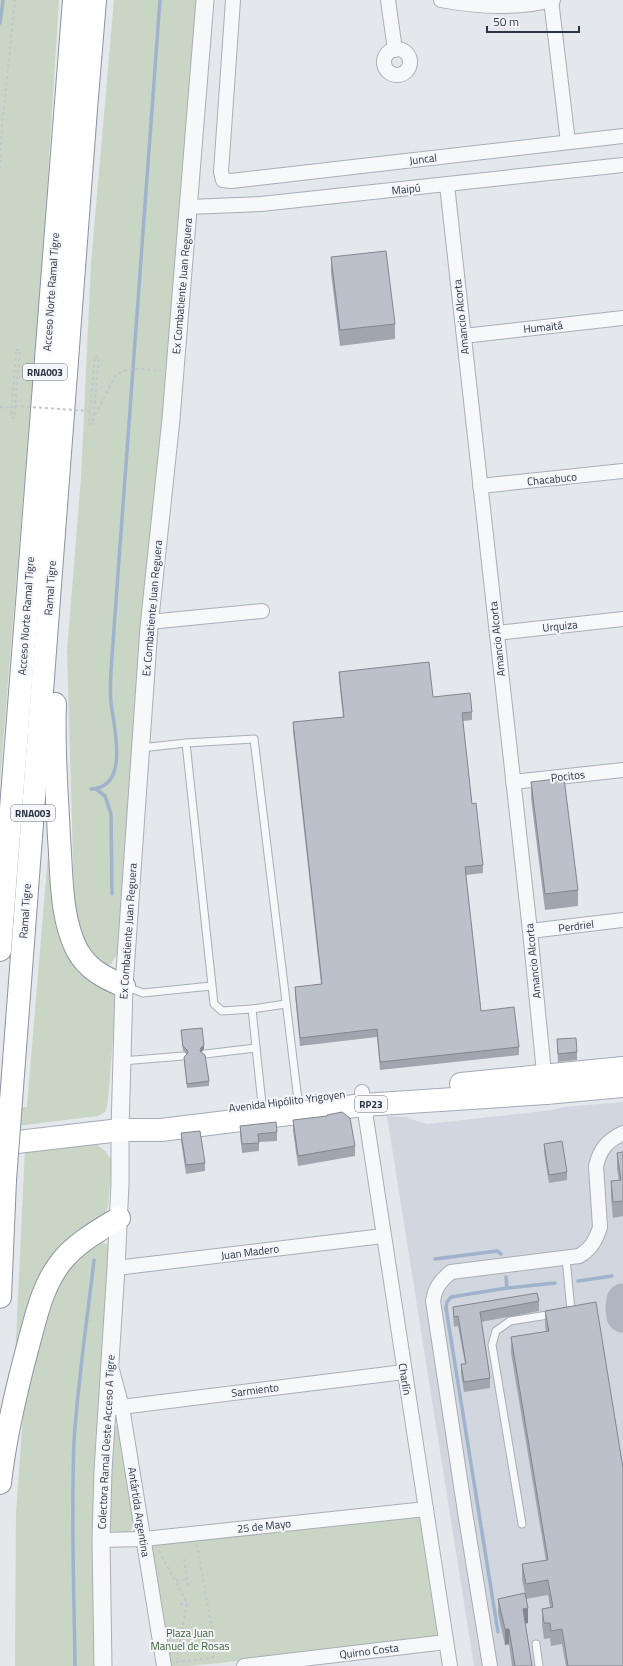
<svg xmlns="http://www.w3.org/2000/svg" width="623" height="1666" font-family="'Titillium Web',sans-serif">
	<rect width="100%" height="100%" fill="#e4e7ec"/>
	<path fill="#d2d6de" d="M623,1102v564h-149l-87,-550 19,1 21,7 126,-14 11,-3z"/>
	<g fill="#c9d6c5">
		<path d="M0,0h59l-15,241 -44,539z"/>
		<path d="M114,0h88l-82,930 -3,24 -6,10 -10,2 -22,-29 -5,-43 -7,-243 14,-173 10,-214z"/>
		<path d="M54,783l9,135 50,73 3,10 -8,99 -2,11 -8,5 -98,12v-20l27,-1z"/>
		<path d="M96,1144l9,7 7,10 -4,46 -8,15 -20,14 -65,125 10,-213z"/>
		<path d="M99,1240l9,5 3,9 -12,412h-84l1,-153 7,-98 12,-71 22,-64 17,-25z"/>
		<path d="M115,1424l3,4 16,97 -4,7c-9,1 -16,3 -22,-4l5,-103z"/>
		<path d="M416,1517l4,1 2,3 17,108 -1,5 -4,2 -214,27 -30,3h-21l-18,-122z"/>
	</g>
	<g fill="none" stroke-linecap="round" stroke-linejoin="round">
		<g stroke="#9fb4cc" stroke-width="3.5">
			<path d="M0,23l3,-23"/>
			<path d="M91,789c39,-1 23,-62 20,-86 -2,-20 1,-41 2,-61l47,-642"/>
			<path d="M96,789l9,7 6,18 1,80"/>
			<path d="M435,1259l62,-8 4,3"/>
			<path d="M506,1277l1,11"/>
			<path d="M578,1281l34,-5"/>
			<path d="M498,1632l-52,-324 1,-6 4,-5 56,-9 48,-5"/>
			<path d="M75,1666c-1,-75 -4,-150 -1,-225 4,-60 13,-121 20,-181"/>
		</g>
		<path stroke="#b0b6c1" stroke-width="33" d="M623,1300l-1,8 1,8"/>
		<defs>
			<g id="service">
				<path d="M141,748l45,-5"/>
				<path d="M127,987l16,6 68,-7"/>
				<path d="M252,1009l34,-5"/>
				<path d="M205,1054l51,-6"/>
				<path d="M122,1061l61,-5"/>
				<path d="M262,1104l-10,-95 -30,2 -8,-7 -28,-261 68,-4 44,361"/>
				<path d="M566,1258l5,53h-5"/>
				<path d="M522,1524l-30,-179 4,-14 14,-10 44,-7"/>
				<path d="M536,1644l3,22"/>
			</g>
			<g id="minor">
				<path d="M233,0l-12,172 2,8 8,1 392,-45"/>
				<path d="M388,0l7,50"/>
				<path d="M441,0c37,7 75,9 112,0"/>
				<path d="M551,0l17,142"/>
				<circle cx="397" cy="62" r="13"/>
				<path d="M447,185l83,746 15,152"/>
				<path d="M189,207l72,-3 362,-39"/>
				<path d="M464,336l159,-18"/>
				<path d="M480,486l143,-15"/>
				<path d="M149,622l113,-11"/>
				<path d="M497,633l126,-14"/>
				<path d="M513,782l110,-12"/>
				<path d="M530,931l93,-11"/>
				<path d="M362,1092l88,574"/>
				<path d="M116,1268l267,-32"/>
				<path d="M112,1370l10,37 42,259"/>
				<path d="M113,1408l291,-36"/>
				<path d="M101,1540l43,-1 282,-30"/>
				<path d="M244,1666l202,-24"/>
				<path d="M490,1666l-25,-154 -32,-211c2,-13 7,-20 18,-29l128,-16c12,-7 17,-16 21,-29l-4,-61c4,-17 11,-25 27,-33"/>
			</g>
			<path id="tertiary" d="M103,1666l-2,-126 2,-69 13,-203 4,-84v-54l4,-144 25,-359 22,-208 34,-419"/>
			<g id="primary">
				<path d="M461,1084l162,-16"/>
				<path d="M0,1144l120,-14h41l202,-25 183,-12 77,-7"/>
			</g>
			<g id="motorway">
				<path d="M55,704c-2,45 2,89 4,134 3,36 1,79 18,112 11,20 28,28 47,36"/>
				<path d="M0,950l74,-950"/>
				<path d="M11,1101l75,-992 9,-109"/>
				<path d="M0,1297l5,-117"/>
				<path d="M0,1483c5,-46 16,-92 28,-137 8,-29 14,-60 33,-84 15,-19 37,-31 58,-44"/>
			</g>
		</defs>
		<use href="#service" stroke="#a9aeb7" stroke-width="9"/>
		<use href="#minor" stroke="#a9aeb7" stroke-width="16"/>
		<use href="#tertiary" stroke="#a9aeb7" stroke-width="19"/>
		<use href="#primary" stroke="#a3abb8" stroke-width="24"/>
		<use href="#motorway" stroke="#8b94a3" stroke-width="24"/>
		<g stroke="#c2c5cb" stroke-width="2" stroke-dasharray="3 3" stroke-linecap="butt">
			<path d="M0,169l2,-42 13,-127"/>
			<path d="M16,350h4l-6,68 -3,-1z"/>
			<path d="M95,356l4,1 -6,67h-4z"/>
			<path d="M0,407l11,1"/>
			<path d="M95,415l21,-40c13,-10 30,-5 45,-4"/>
			<path d="M159,1551l28,52 -10,56"/>
			<path d="M184,1559l4,28"/>
			<path d="M176,1580h10"/>
			<path d="M180,1604l7,-1"/>
			<path d="M176,1662l34,-4 3,-1 3,-5 -19,-107"/>
		</g>
		<use href="#service" stroke="#f7f8fa" stroke-width="7"/>
		<use href="#minor" stroke="#f7f8fa" stroke-width="14"/>
		<use href="#tertiary" stroke="#f7f8fa" stroke-width="17"/>
		<use href="#primary" stroke="#fff" stroke-width="22"/>
		<use href="#motorway" stroke="#fff" stroke-width="22"/>
		<defs>
			<path id="motorway-bridge" d="M5,1180l6,-79"/>
		</defs>
		<use href="#motorway-bridge" stroke="#8b94a3" stroke-width="24" stroke-linecap="butt"/>
		<path stroke="#c2c5cb" stroke-width="2" stroke-dasharray="3 3" stroke-linecap="butt" d="M15,406l75,5"/>
		<use href="#motorway-bridge" stroke="#fff" stroke-width="22"/>
	</g>
	<g fill="#a1a5ae">
		<path d="M331,257l64,67v15l-55,7 -9,-73z"/>
		<path d="M339,672l94,25 39,15v8l-9,1 9,83 11,61v8l-17,2 15,136 38,36v8l-139,15 -3,-33 -77,9 -5,-51v-8l26,-3 -28,-253v-9l50,-5 -4,-37z"/>
		<path d="M531,782l47,108v16l-33,4 -14,-112z"/>
		<path d="M181,1030l23,19 -3,2 8,30v5l-22,2 -3,-27v-4l3,-3 -2,-2 -2,-1z"/>
		<path d="M557,1039l20,13v8l-19,2z"/>
		<path d="M293,1120l62,26v10l-57,10 -5,-35z"/>
		<path d="M240,1126l37,6v9l-18,1v9l-17,2 -2,-19z"/>
		<path d="M181,1133l24,30v8l-19,3 -5,-33z"/>
		<path d="M544,1144l23,28v8l-18,3 -5,-31z"/>
		<path d="M623,1152v64l-10,2 -2,-21v-16l8,-1 -2,-11v-16z"/>
		<path d="M539,1301v10l-58,11 9,56v10l-26,4 -3,-18v-10h4l-7,-38 -4,1 -1,-10v-10z"/>
		<path d="M545,1311l78,355h-57l-4,-22 -11,2 -1,-8 -6,1 -2,-15v-15l8,-2 -2,-12 -22,4 2,24 -3,1 7,42h-20l-3,-22 -4,1 -7,-31v-15l27,-6 -3,-13v-16l24,-3 -35,-208v-16l35,-5 -1,-6z"/>
	</g>
	<g fill="#83868d">
		<path d="M204,1045v4l-3,3v-4z"/>
		<path d="M528,1608v15l-5,1v-15z"/>
		<path d="M505,1629h4v15l-4,1z"/>
	</g>
	<g fill="#bbc0ca" stroke="#83868d">
		<path d="M386,251l9,73 -55,6 -9,-73z"/>
		<path d="M429,662l4,35 37,-4 2,19 -10,1 10,91 4,-1 7,62 -18,2 16,144 33,-4 5,40 -139,15 -3,-33 -77,9 -5,-51 27,-3 -29,-262 51,-5 -5,-45z"/>
		<path d="M564,778l14,112 -33,4 -14,-112z"/>
		<path d="M202,1028l2,17 -3,3 -1,3 5,4 4,26 -22,3 -3,-27 3,-3 1,-3 -3,-3 -2,-1 -2,-17z"/>
		<path d="M576,1038l1,14 -19,2 -1,-15z"/>
		<path d="M342,1112l8,6 5,28 -57,10 -5,-36 34,-4v-1z"/>
		<path d="M276,1122l1,10 -19,2 1,9 -17,1 -2,-18z"/>
		<path d="M200,1131l5,32 -19,2 -5,-32z"/>
		<path d="M562,1141l5,31 -18,3 -5,-31z"/>
		<path d="M623,1152v49l-10,1 -2,-21 10,-1 -4,-27z"/>
		<path d="M537,1293l2,8 -59,11 10,66 -26,4 -3,-18h5l-8,-48 -4,1 -1,-10z"/>
		<path d="M596,1302l27,166v198h-55l-6,-37 -11,2 -1,-8h-6l-2,-14 11,-2 -5,-27 -22,4 -4,-20 26,-4 -37,-223 38,-6 -4,-20z"/>
		<path d="M525,1593l3,15 -5,1 9,57h-17l-6,-37h-4l-7,-30z"/>
	</g>
	<g text-anchor="middle" stroke-width="4" stroke-linejoin="round" paint-order="stroke">
		<g fill="#f4f6f9" stroke="#676e7b" stroke-width="1">
			<rect x="23" y="364" width="44" height="16" rx="3"/>
			<rect x="11" y="805" width="44" height="16" rx="3"/>
			<rect x="355" y="1096" width="32" height="16" rx="3"/>
		</g>
		<g font-size="10" font-weight="bold" fill="#2b3445">
			<text x="45" y="376">RNA003</text>
			<text x="33" y="817">RNA003</text>
			<text x="371" y="1108">RP23</text>
		</g>
		<g font-size="11" fill="#2b3445" stroke="#f4f6f9">
			<text transform="translate(423 159) rotate(-7)" y="4">Juncal</text>
			<text transform="translate(406 189) rotate(-6)" y="4">Maipú</text>
			<text transform="translate(182 286) rotate(-85)" y="4">Ex Combatiente Juan Reguera</text>
			<text transform="translate(51 292) rotate(-86)" y="4">Acceso Norte Ramal Tigre</text>
			<text transform="translate(461 317) rotate(-96)" y="4">Amancio Alcorta</text>
			<text transform="translate(543 327) rotate(-6)" y="4">Humaitá</text>
			<text transform="translate(552 479) rotate(-6)" y="4">Chacabuco</text>
			<text transform="translate(50 588) rotate(-86)" y="4">Ramal Tigre</text>
			<text transform="translate(152 608) rotate(-85)" y="4">Ex Combatiente Juan Reguera</text>
			<text transform="translate(26 616) rotate(-86)" y="4">Acceso Norte Ramal Tigre</text>
			<text transform="translate(560 626) rotate(-6)" y="4">Urquiza</text>
			<text transform="translate(497 639) rotate(-96)" y="4">Amancio Alcorta</text>
			<text transform="translate(568 776) rotate(-6)" y="4">Pocitos</text>
			<text transform="translate(25 911) rotate(-86)" y="4">Ramal Tigre</text>
			<text transform="translate(576 926) rotate(-7)" y="4">Perdriel</text>
			<text transform="translate(128 931) rotate(-86)" y="4">Ex Combatiente Juan Reguera</text>
			<text transform="translate(533 961) rotate(-96)" y="4">Amancio Alcorta</text>
			<text transform="translate(287 1101) rotate(-7)" y="4">Avenida Hipólito Yrigoyen</text>
			<text transform="translate(250 1252) rotate(-7)" y="4">Juan Madero</text>
			<text transform="translate(405 1379) rotate(81)" y="4">Charlín</text>
			<text transform="translate(255 1390) rotate(-7)" y="4">Sarmiento</text>
			<text transform="translate(106 1442) rotate(-87)" y="4">Colectora Ramal Oeste Acceso A Tigre</text>
			<text transform="translate(139 1512) rotate(81)" y="4">Antártida Argentina</text>
			<text transform="translate(264 1526) rotate(-6)" y="4">25 de Mayo</text>
			<text transform="translate(369 1651) rotate(-7)" y="4">Quirno Costa</text>
		</g>
		<g font-size="11" fill="#3f6138" stroke="#f4f6f9">
			<text x="190" y="1637">Plaza Juan<tspan x="190" dy="13">Manuel de Rosas</tspan></text>
		</g>
	</g>
	<path d="M487 26v6h92v-6" fill="none" stroke="#2b3445" stroke-width="2"/>
	<text x="493" y="26" font-size="12" fill="#2b3445" stroke="#f4f6f9" stroke-width="3" paint-order="stroke">50 m</text>
</svg>
